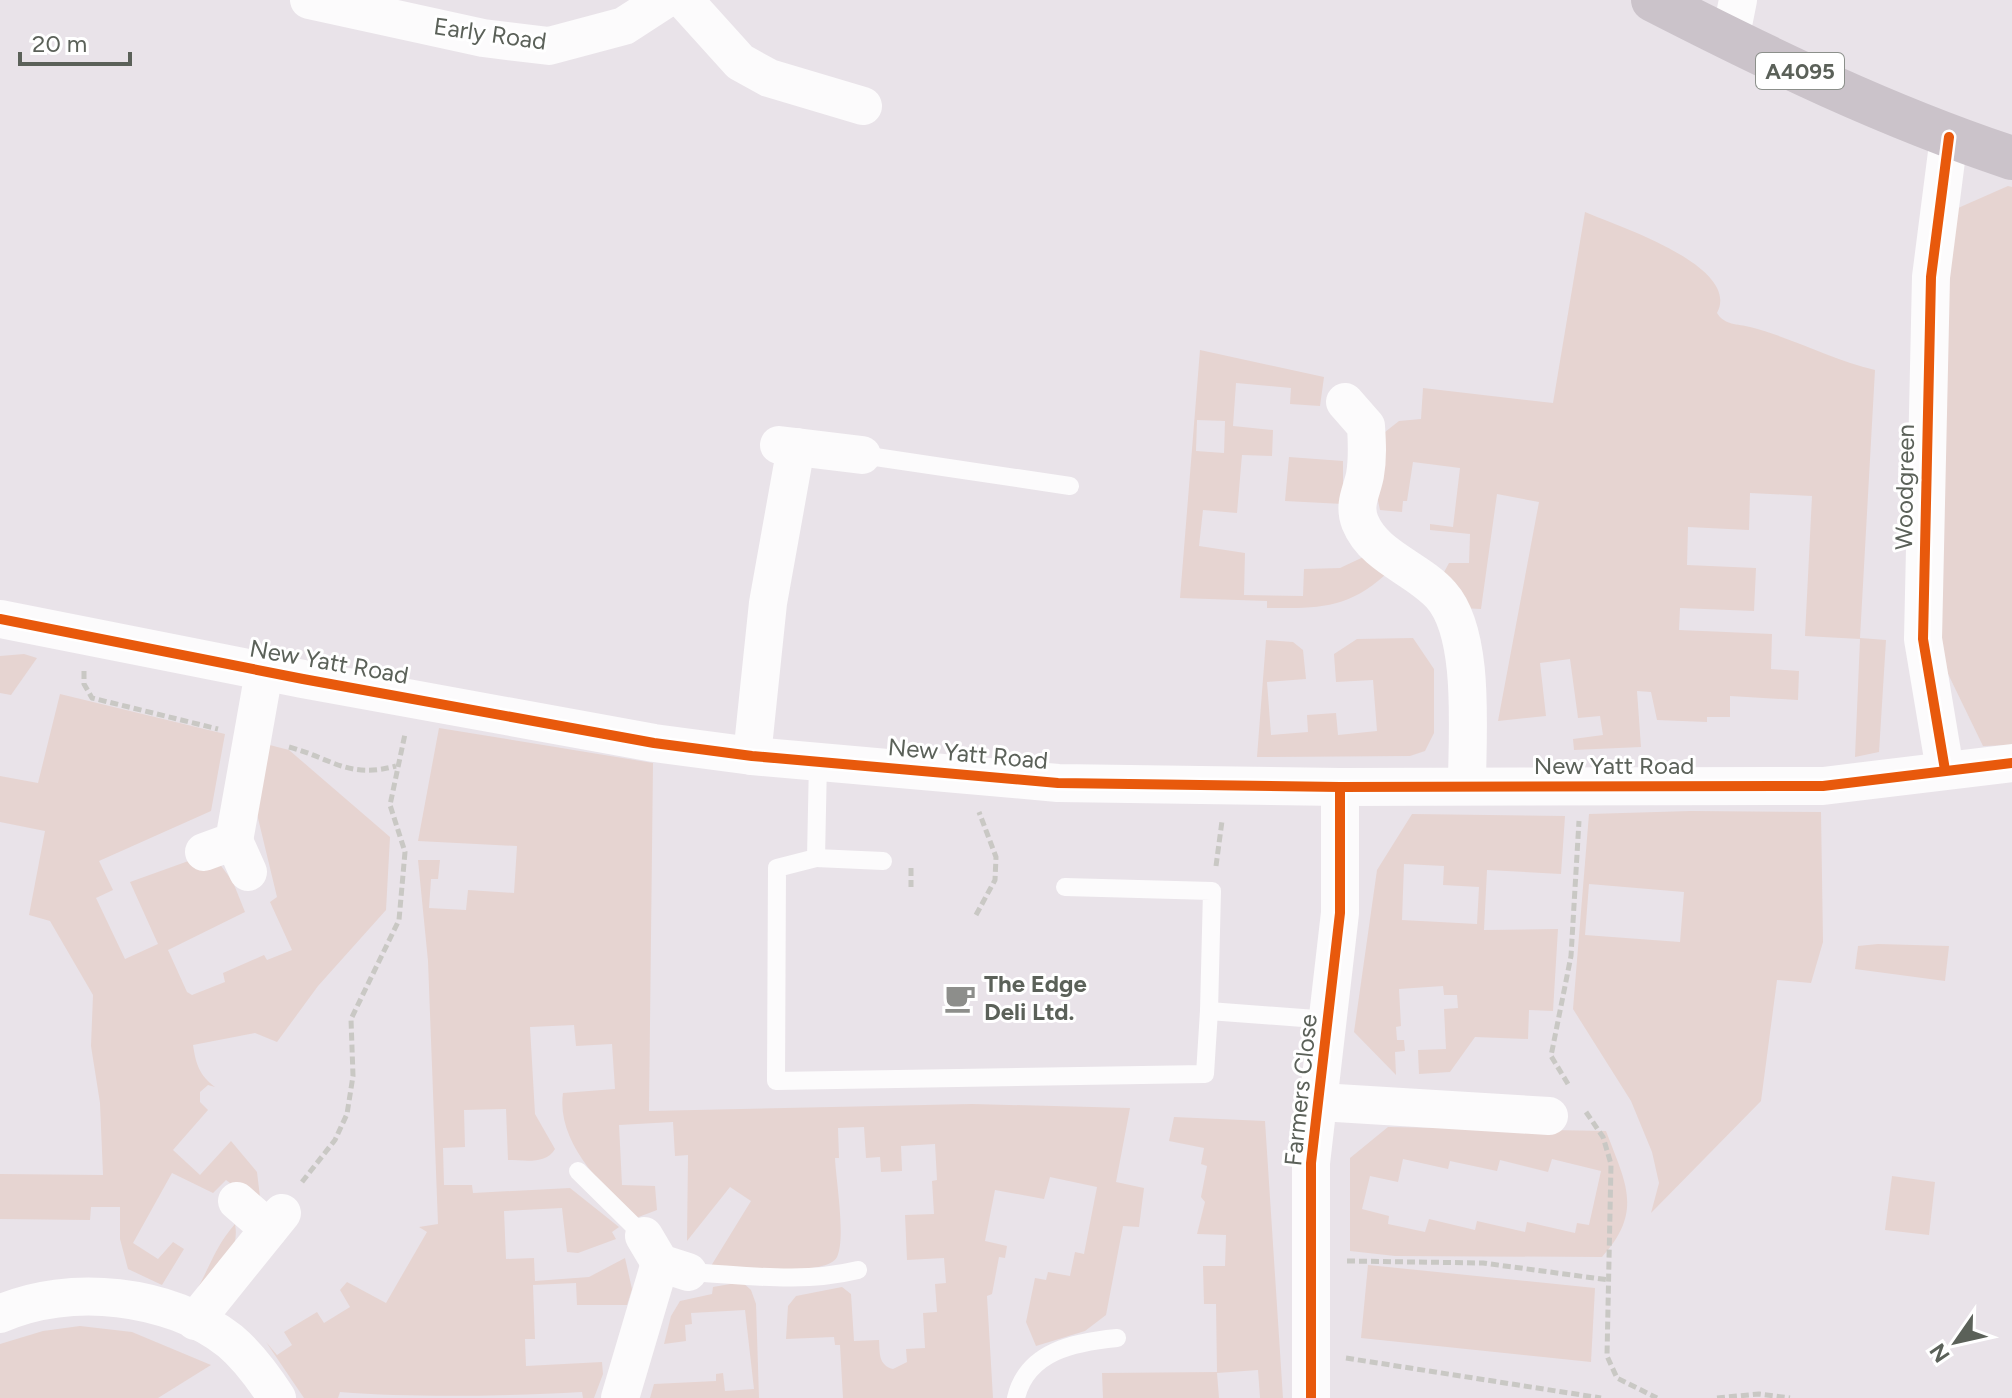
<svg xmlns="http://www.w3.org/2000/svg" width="2012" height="1398" font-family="Figtree,sans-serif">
	<rect width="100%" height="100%" fill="#e9e3e9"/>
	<g fill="#e6d4d1" fill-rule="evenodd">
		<path d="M2008,186l4,1v558l-29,1 -49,-101 15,-433z"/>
		<path d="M1585,212c32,14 157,54 132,101 7,12 21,11 33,14 43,11 82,33 125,43l-15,268 26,2 -7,112 -24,5 5,-118 -55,-3 7,-140 -62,-3 -1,37 -61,-3 -1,38 69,3 -2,43 -74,-3 -1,22 93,4 -1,35 28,2 -1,29 -68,-4v21h-23v5l-50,-2 -6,-28 -14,-1 4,56 -67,3 -1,-11 30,-4 -3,-19 -22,2 -8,-59 -30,4 6,53 -48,5 41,-219 -42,-8 -16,115 -18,-1 -20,-34 6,-11h20l1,-29 -40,-4v-6l23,3 7,-59 -47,-6 -6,39h-4l-1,11 -22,-2 -5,-23 10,-55 14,-11 22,-2 2,-31 130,15z"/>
		<path d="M1200,350l124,27 -4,29 -30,-2 1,-16 -55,-5 -3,43 40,4 -1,26 -30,-1 -5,58 -34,-3 -4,36 46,7 -1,42 59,1 1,-27 36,-1 32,-15 13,22c-39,35 -68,33 -118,33v-7l-87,-3zM1197,420l28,1 -1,32 -28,-2z"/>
		<path d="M1289,457l54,4v43l-58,-3z"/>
		<path d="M1413,638l21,31v64l-9,18 -15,5 -153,1 9,-117 27,2 10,8 3,29 -39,3 4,53 37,-3 -1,-17 29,-2 2,22 39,-4 -4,-51 -37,2 -2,-28 23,-15z"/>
		<path d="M24,654l13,4 -26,37 -11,-2v-37z"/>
		<path d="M60,694l165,40 -14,77 -112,50 14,29 -17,8 29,61 33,-15 -28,-62 64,-23 25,4 14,19 12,30 -77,38 19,42 5,3 33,-13 -2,-9 41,-18 3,5 25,-10 -22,-48 7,-5 -20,-83 1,-72 31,8 101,87 -4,73 -68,76 -41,56 -22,-9 -62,12c3,19 6,30 22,42l-7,-2 -8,7v10l8,8 -35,40 27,25 31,-34 26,31 3,25 -10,1 -24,-18 -13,13 -41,-20 -39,70 25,16 15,-17 11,7 -22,36 -34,-16 -8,-30v-32h-29l-1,13 -90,-1v-45l103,1 -3,-72 -9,-57 2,-51 -43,-74 -21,-6 16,-84 -45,-9v-46l38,7z"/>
		<path d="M439,728l214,35 -4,348 323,-7 158,4 -14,74 28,6 -5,39 -16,-1 -17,89 -21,16 -49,15 -10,-24 9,-44 11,2 2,-8 22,4 5,-24 9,2 13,-67 -47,-10 -6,22 -49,-9 -10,51 22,5 -2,12 -6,-1 -7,37 -5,2 6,102h-150l-3,-53h-5l-1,-8 -48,2 2,-33 8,-10 46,-9 9,7 3,47 25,-1c1,13 -1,25 14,29l14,-7 -1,-13 19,-1 -2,-35 14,-1 -2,-28 11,-1 -2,-25 -37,2 -2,-45 29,-1 -2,-33 5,-1 -2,-36 -34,2 1,25 -21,1 -1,-15 -14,1 -2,-31 -26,1 1,30h-4c1,23 11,80 2,99 -10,21 -102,9 -126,9l40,-65 -21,-14 -43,54 1,-86 -13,1 -2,-34 -54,3 3,60 33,1 2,24 -21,8c-33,-31 -80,-76 -73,-125l52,-4 -3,-45 -36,2 -2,-21 -44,2 5,87 20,35c-9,16 -31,11 -47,11l-2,-51 -42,1 1,37 -22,1 1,37h28l1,8 97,-5 49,39 -7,5 4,7 -38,14 -11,-1 -5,-44 -58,3 2,48 28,-1 1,23 54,-4 36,-19 7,31 -5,16h-50l-1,-22 -43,2 2,54h-10l1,27 76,-4 1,12 -9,24h-11l-1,-6c-76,4 -166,6 -242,0l-2,6h-34l-38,-56 11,13 15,-10 -8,-13 33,-20 7,11 26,-16 -10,-17 7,-8 39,21 41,-71 -8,-5 19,-3 -10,-263 -10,-101h22l-2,19h-7l-2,29 37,2 2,-20 46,3 3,-47 -99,-5z"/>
		<path d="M1691,811l130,1 2,130 -12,41 -34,-3 -16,121 -110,112 8,-30 -7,-31 -21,-51 -58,-92 16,-195zM1589,884l95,8 -4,50 -95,-7z"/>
		<path d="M1412,814l153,2 -4,58 -74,-4 -3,60 74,-1 -5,82 -24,-1 -1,29 -53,-2 -25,35 -31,2 -1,-24 28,-1 -2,-40 14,-1 -1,-13h-13l-1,-9 -44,3 2,37 -5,1 1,13h7l1,11 -10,1 1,23 -42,-43 23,-162zM1404,864l40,2 -1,19 36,2 -2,37 -75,-4z"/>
		<path d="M1878,944l71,2 -4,35 -90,-12 3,-23z"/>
		<path d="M1174,1117l91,4 18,277h-23l-2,-28 -41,3 2,25h-116l-1,-25 115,-1 -1,-68h-12l-1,-38h22l1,-31 -29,-1 8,-32 -4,-5 6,-31 -6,-2 3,-16 -35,-7z"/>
		<path d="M1388,1127l218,4c19,51 38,80 -4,126l-207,-1 -45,-5v-93zM1403,1159l45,10 2,-8 47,10 3,-11 48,12 4,-13 49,12 -12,54 -12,-2 -2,10 -48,-11 -2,10 -48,-11 -2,9 -46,-11 -4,13 -37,-8 1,-8 -27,-7 8,-33 28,6z"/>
		<path d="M1892,1176l43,6 -6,53 -44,-5z"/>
		<path d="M235,1224c6,31 -21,49 -40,69 14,-24 21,-48 40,-69z"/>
		<path d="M1368,1265l227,23 -4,74 -230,-24z"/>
		<path d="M742,1282l9,8 5,14 3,94h-109l4,-14 62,-3v-7l7,-1 2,18 29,-2 -9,-79 -54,3 1,11 -7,1 1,16 -22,3 7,-28 9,-15 32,-7 1,-7z"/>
		<path d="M80,1326l52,6 79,33 -53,33h-158v-54l43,-13z"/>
	</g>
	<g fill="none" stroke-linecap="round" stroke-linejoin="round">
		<g stroke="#c9c8c4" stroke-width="5" stroke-dasharray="8 4" stroke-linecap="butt">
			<path d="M84,671v13l8,14 126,31"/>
			<path d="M289,747c44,12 59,32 107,19"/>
			<path d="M1216,866l6,-45"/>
			<path d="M911,868v19"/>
			<path d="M976,915l19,-35 1,-23 -17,-45"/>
			<path d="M1568,1084l-17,-28 20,-100 8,-135"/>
			<path d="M1586,1112l17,25 8,27 -4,192 10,22 40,20"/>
			<path d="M302,1182l33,-42 12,-26 6,-38 -2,-57 48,-99 6,-68 -15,-47 15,-71"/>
			<path d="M1347,1261l136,2 126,17"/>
			<path d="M1346,1358l255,40"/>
			<path d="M1717,1398l42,-4 31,4"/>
		</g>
		<g stroke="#fcfbfc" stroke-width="18">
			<path d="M862,455l208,31"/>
			<path d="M818,761l-2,97 -39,10 -1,213 429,-7 4,-63 120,9"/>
			<path d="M816,858l67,3"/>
			<path d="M1065,887l147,4 -3,120"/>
			<path d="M578,1171l66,65"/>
			<path d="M688,1272c59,3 112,12 170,-2"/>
			<path d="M1016,1398c11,-47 59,-56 101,-60"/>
		</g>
		<g stroke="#fcfbfc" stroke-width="38">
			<path d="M309,0l174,38 66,8 75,-20 40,-26"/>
			<path d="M684,0l56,62 29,16 94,28"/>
			<path d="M1730,40l8,-40"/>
			<path d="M1345,402l21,24c1,16 2,32 -1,49 -3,16 -12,29 -5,47 14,35 57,46 81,73 35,39 26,140 26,191"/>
			<path d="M796,447l66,8"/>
			<path d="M0,619l303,60 351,64 98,13 306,27 282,4 483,-1 189,-23"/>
			<path d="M752,756l16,-153 28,-156 -17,-2"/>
			<path d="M1945,770l-22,-131 8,-362 18,-140"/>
			<path d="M234,841l14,31"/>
			<path d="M204,852l30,-11 30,-169"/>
			<path d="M1320,1102l229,14"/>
			<path d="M237,1201l32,28"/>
			<path d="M644,1236l16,27 28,9"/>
			<path d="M0,1314c69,-31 170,-20 230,27 19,16 34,37 47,57"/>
			<path d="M195,1321l87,-108"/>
			<path d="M620,1398l40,-135"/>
			<path d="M1311,1398v-235l29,-250v-126"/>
		</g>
		<path stroke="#cbc3ca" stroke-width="44" d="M1653,0c115,59 235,117 359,158"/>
		<defs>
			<g id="cycleway">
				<path d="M0,619l303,60 351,64 98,13 306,27 282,4 483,-1 189,-23"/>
				<path d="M1945,770l-22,-131 8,-362 18,-140"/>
				<path d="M1311,1398v-235l29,-250v-126"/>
			</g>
		</defs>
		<use href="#cycleway" stroke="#fff" stroke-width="15"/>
		<use href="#cycleway" stroke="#e8590c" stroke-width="10"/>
	</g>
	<defs>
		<symbol id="cafe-bare" viewBox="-9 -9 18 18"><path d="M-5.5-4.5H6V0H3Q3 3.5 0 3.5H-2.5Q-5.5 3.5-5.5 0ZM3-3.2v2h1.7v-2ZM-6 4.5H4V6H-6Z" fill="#8d8e8b" stroke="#fff" stroke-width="2.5" paint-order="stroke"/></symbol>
	</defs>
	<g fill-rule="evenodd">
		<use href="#cafe-bare" x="938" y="976" width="44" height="44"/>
	</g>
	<g text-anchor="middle" stroke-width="6" stroke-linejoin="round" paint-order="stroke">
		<rect fill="#fff" stroke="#8c908b" stroke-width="2" x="1756" y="53" width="88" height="36" rx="6"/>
		<g font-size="22" font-weight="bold" fill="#5b6159">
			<text x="1800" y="79">A4095</text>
		</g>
		<g font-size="24" fill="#5b6159" stroke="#fff">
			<text transform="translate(490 34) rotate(8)" y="8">Early Road</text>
			<text transform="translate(1905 487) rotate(-89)" y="8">Woodgreen</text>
			<text transform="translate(329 662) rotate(10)" y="8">New Yatt Road</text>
			<text transform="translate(968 754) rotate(5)" y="8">New Yatt Road</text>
			<text x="1614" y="774">New Yatt Road</text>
			<text transform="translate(1301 1090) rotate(-84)" y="8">Farmers Close</text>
		</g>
		<g font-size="24" font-weight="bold" fill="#5b6159" stroke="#fff" text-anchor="start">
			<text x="984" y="992">The Edge<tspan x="984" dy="28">Deli Ltd.</tspan></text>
		</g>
	</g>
	<g transform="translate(1956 1342) rotate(236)" stroke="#ffffff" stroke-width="6" paint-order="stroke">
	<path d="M0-6L14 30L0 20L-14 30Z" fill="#5b6159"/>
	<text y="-12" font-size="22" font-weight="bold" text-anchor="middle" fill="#5b6159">N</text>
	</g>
	<path d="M20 52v12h110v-12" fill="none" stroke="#5b6159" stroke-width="4"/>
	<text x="32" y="52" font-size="24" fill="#5b6159" stroke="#ffffff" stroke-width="6" paint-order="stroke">20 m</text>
</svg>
